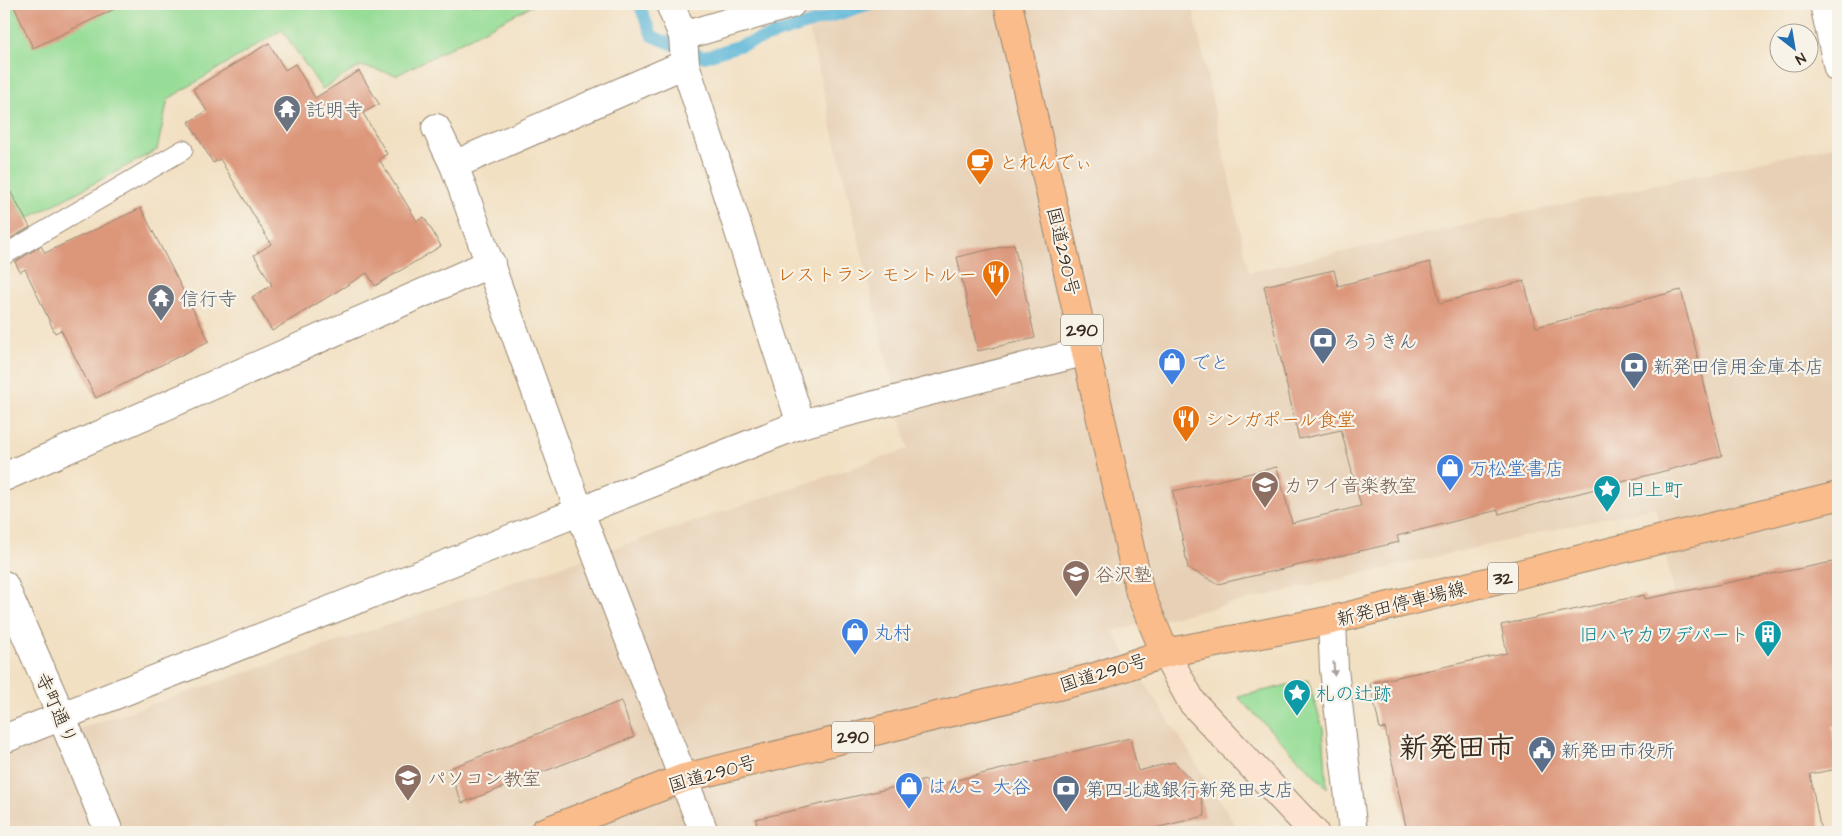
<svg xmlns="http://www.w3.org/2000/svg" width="1842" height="836" font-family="'Architects Daughter','Klee One',sans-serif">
	<rect width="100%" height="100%" fill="#f7f3e8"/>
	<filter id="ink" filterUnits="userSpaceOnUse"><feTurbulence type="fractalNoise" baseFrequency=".02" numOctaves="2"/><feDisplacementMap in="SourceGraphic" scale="10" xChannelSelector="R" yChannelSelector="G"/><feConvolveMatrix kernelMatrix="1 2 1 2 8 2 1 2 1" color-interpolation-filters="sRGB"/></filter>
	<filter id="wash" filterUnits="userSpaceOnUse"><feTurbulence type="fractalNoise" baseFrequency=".0096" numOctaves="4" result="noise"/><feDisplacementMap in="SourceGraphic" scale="20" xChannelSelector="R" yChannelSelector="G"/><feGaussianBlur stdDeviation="1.12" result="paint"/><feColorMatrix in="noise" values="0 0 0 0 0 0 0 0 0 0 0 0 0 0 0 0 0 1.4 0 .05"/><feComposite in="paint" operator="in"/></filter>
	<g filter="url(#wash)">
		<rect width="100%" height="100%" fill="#f2e0c3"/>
		<path fill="#e7d0b5" d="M803,4h389l57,268 589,-127v588l-128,21 -55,-247 -543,124 128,201h-1236v-75l45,-18 859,-290z"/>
		<g fill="#97dd97" stroke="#69845a">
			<path d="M4,4h531l-138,71 -36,-9 -39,23 -40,-59 -114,69 -11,51 -153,81z"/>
			<path d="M1308,680l15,49 4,59 -89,-91z"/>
		</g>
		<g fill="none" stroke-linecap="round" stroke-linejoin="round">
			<path stroke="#5ab6d8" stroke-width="12" d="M639,4l13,32 52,21 166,-53"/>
		</g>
		<g id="blocks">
			<g fill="#dc967a">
				<path d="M13,4h112l-92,44z"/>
				<path d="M269,43l16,27 10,-6 20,34 44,-27 20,33 -16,9 24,41 -8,5 38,62 7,-4 17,29 -66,40 -8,-13 -95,58 -20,-34 20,-12 -18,-30 17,-11 -51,-85 -7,4 -24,-41 18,-11 -14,-22z"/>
				<path d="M4,180l26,47 -26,15z"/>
				<path d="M141,208l68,133 -113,57 -35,-68 -6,3 -30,-64 -5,3 -5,-10 26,-16 4,7z"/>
				<path d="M1014,244l21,94 -57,13 -21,-94z"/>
				<path d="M1430,262l10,41 84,-22 12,46 145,-37 41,166 -223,58 -1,-4 -101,26 2,6 -181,42 -30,-16 -15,-77 104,-24 15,56 69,-17 -20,-76 -42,9 -35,-153 70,-16 4,16z"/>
				<path d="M1838,561v163l-6,2 6,43 -28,5 11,58h-414l-22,-104 -5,1 -10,-46 137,-30 -6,-28 143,-30 1,4z"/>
				<path d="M621,701l13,36 -172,66 -14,-34z"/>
				<path d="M1130,738l8,33 36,-9 25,26 6,28 -67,16h-381l-1,-13 170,-39 2,7z"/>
			</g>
		</g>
	</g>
	<g filter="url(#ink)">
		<use href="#blocks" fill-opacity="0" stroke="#968570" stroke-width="1"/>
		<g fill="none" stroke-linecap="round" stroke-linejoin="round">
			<defs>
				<path id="lane" d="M4,255l179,-105"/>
				<g id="street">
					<path d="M670,4l13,32 108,-32"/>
					<path d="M1824,4l14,64"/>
					<path d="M683,36l2,28 116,360"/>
					<path d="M436,128l18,37 125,345 125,322"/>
					<path d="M454,165l231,-101"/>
					<path d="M4,477l487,-214"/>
					<path d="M4,585l57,130 48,117"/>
					<path d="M1332,620l2,49 19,163"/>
					<path d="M4,739l797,-315 286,-73"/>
				</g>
				<path id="secondary" d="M1165,653l27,49 122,130"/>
				<path id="primary" d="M1165,653l167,-33 506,-124"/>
				<path id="highway" d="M544,832l140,-54 411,-101 70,-24 -25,-60 -132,-589"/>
			</defs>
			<use href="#lane" stroke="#968570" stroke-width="21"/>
			<use href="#street" stroke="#968570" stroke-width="30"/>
			<use href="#secondary" stroke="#968570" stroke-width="30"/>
			<use href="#primary" stroke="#968570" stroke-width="30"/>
			<use href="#highway" stroke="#968570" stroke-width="30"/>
			<use href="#lane" stroke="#fff" stroke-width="19"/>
			<use href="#street" stroke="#fff" stroke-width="28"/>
			<use href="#secondary" stroke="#fde4d0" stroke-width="28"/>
			<use href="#primary" stroke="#f9bc8a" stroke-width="28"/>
			<use href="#highway" stroke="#f9bc8a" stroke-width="28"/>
		</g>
		<defs><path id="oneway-solid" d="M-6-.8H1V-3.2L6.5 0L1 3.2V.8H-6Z" transform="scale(1.25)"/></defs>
		<use fill="#a79f9a" href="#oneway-solid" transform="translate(1334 669) rotate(86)"/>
	</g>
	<defs>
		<symbol id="temple-pin" viewBox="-11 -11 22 30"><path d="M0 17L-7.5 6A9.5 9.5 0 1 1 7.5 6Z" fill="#6b7280" stroke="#f7f3e8"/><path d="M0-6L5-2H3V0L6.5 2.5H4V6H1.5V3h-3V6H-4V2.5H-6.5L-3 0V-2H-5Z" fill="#fff"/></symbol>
		<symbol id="cafe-pin" viewBox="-11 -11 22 30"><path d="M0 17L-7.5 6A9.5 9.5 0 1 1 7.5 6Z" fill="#e8710a" stroke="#f7f3e8"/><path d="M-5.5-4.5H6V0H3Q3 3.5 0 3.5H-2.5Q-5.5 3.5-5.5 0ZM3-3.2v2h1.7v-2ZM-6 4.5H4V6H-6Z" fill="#fff"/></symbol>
		<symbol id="restaurant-pin" viewBox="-11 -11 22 30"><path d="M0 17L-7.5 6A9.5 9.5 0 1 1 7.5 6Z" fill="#e8710a" stroke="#f7f3e8"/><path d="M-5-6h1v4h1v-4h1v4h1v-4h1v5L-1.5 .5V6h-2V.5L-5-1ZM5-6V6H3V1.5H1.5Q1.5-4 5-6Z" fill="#fff"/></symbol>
		<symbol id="bank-pin" viewBox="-11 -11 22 30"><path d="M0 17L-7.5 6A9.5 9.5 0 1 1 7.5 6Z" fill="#5c6f8a" stroke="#f7f3e8"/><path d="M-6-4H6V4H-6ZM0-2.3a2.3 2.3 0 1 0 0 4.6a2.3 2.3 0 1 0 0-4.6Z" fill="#fff"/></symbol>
		<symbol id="shop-pin" viewBox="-11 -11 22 30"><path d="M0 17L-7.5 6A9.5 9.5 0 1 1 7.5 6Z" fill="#3f7fe0" stroke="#f7f3e8"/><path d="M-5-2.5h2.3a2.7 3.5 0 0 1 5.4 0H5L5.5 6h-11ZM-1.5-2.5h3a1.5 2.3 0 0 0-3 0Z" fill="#fff"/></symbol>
		<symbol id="school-pin" viewBox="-11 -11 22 30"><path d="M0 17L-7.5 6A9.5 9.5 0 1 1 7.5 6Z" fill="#8d6e63" stroke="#f7f3e8"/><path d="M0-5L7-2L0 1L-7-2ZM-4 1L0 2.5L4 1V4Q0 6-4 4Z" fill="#fff"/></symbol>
		<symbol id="sight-pin" viewBox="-11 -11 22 30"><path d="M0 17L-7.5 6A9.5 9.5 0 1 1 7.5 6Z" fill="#0f9aa8" stroke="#f7f3e8"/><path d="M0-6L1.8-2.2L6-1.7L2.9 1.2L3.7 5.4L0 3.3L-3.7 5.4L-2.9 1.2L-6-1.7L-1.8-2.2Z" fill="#fff"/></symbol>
		<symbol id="building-pin" viewBox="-11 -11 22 30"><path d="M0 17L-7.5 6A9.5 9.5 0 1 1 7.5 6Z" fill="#0f9aa8" stroke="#f7f3e8"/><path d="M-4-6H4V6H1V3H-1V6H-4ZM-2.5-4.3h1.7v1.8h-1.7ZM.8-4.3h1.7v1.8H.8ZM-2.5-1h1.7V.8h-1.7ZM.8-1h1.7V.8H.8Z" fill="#fff"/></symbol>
		<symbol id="civic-pin" viewBox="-11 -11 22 30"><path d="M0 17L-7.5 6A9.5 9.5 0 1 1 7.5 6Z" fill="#5c6f8a" stroke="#f7f3e8"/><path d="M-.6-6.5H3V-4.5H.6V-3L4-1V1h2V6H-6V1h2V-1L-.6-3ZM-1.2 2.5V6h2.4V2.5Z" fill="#fff"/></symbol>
	</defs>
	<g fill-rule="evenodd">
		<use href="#temple-pin" x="271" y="93" width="32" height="43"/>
		<use href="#cafe-pin" x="964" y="146" width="32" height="43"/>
		<use href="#restaurant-pin" x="980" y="258" width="32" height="43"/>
		<use href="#temple-pin" x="145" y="282" width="32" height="43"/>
		<use href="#bank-pin" x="1307" y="325" width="32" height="43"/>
		<use href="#shop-pin" x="1156" y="346" width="32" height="43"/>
		<use href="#bank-pin" x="1618" y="350" width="32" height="43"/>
		<use href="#restaurant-pin" x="1170" y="403" width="32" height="43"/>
		<use href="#shop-pin" x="1434" y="452" width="32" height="43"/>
		<use href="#school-pin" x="1249" y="469" width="32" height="43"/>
		<use href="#sight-pin" x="1591" y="473" width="32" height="43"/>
		<use href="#school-pin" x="1060" y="558" width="32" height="43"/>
		<use href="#shop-pin" x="839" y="616" width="32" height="43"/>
		<use href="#building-pin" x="1752" y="618" width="32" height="43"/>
		<use href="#sight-pin" x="1281" y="677" width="32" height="43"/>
		<use href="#civic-pin" x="1526" y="734" width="32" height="43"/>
		<use href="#school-pin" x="392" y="762" width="32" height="43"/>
		<use href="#shop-pin" x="893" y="770" width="32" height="43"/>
		<use href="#bank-pin" x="1050" y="773" width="32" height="43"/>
	</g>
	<g text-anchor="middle" stroke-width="4.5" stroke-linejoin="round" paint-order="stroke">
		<g fill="#f7f3e8" stroke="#73665b" stroke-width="1">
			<rect x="1061" y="314.5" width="42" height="31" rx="4"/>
			<rect x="1488" y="562.5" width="30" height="31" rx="4"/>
			<rect x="832" y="721.5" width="42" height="31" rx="4"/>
		</g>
		<g font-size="18" font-weight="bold" fill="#3b2a1e">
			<text x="1082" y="336">290</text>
			<text x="1503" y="584">32</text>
			<text x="853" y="743">290</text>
		</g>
		<g font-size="19" fill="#5b616d" stroke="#f7f3e8" text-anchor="start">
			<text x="306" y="116">託明寺</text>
			<text x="180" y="305">信行寺</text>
		</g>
		<g font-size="19" fill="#c56008" stroke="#f7f3e8" text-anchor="start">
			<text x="999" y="169">とれんでぃ</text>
			<text x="977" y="281" text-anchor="end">レストラン モントルー</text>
			<text x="1205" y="426">シンガポール食堂</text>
		</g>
		<g font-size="19" fill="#3b2a1e" stroke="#f7f3e8">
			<text transform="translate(1064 251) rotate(77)" y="7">国道290号</text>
			<text transform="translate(1401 603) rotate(-14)" y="7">新発田停車場線</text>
			<text transform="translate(1103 672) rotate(-17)" y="7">国道290号</text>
			<text transform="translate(57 708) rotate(66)" y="7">寺町通り</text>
			<text transform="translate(712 773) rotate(-16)" y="7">国道290号</text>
		</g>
		<g font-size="19" fill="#4e5e75" stroke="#f7f3e8" text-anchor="start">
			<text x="1342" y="348">ろうきん</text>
			<text x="1653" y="373">新発田信用金庫本店</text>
			<text x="1561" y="757">新発田市役所</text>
			<text x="1085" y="796">第四北越銀行新発田支店</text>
		</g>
		<g font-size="19" fill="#366cbe" stroke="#f7f3e8" text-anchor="start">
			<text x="1191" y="369">でと</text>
			<text x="1469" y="475">万松堂書店</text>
			<text x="874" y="639">丸村</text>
			<text x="928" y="793">はんこ 大谷</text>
		</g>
		<g font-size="19" fill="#785e54" stroke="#f7f3e8" text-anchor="start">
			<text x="1284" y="492">カワイ音楽教室</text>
			<text x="1095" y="581">谷沢塾</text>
			<text x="427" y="785">パソコン教室</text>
		</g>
		<g font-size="19" fill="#0d838f" stroke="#f7f3e8" text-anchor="start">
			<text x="1626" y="496">旧上町</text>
			<text x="1749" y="641" text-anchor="end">旧ハヤカワデパート</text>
			<text x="1316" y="700">札の辻跡</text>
		</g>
		<g font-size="29" font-weight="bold" fill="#3b2a1e" stroke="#f7f3e8">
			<text x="1457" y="757">新発田市</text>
		</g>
	</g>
	<rect width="1842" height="836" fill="none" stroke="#f7f3e8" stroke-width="20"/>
	<g transform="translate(1794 48) rotate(149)"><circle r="24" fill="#f7f3e8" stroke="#aca397"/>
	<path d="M0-4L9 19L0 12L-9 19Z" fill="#1f6fb2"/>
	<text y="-8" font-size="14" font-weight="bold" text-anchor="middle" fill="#3b2a1e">N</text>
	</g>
</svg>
